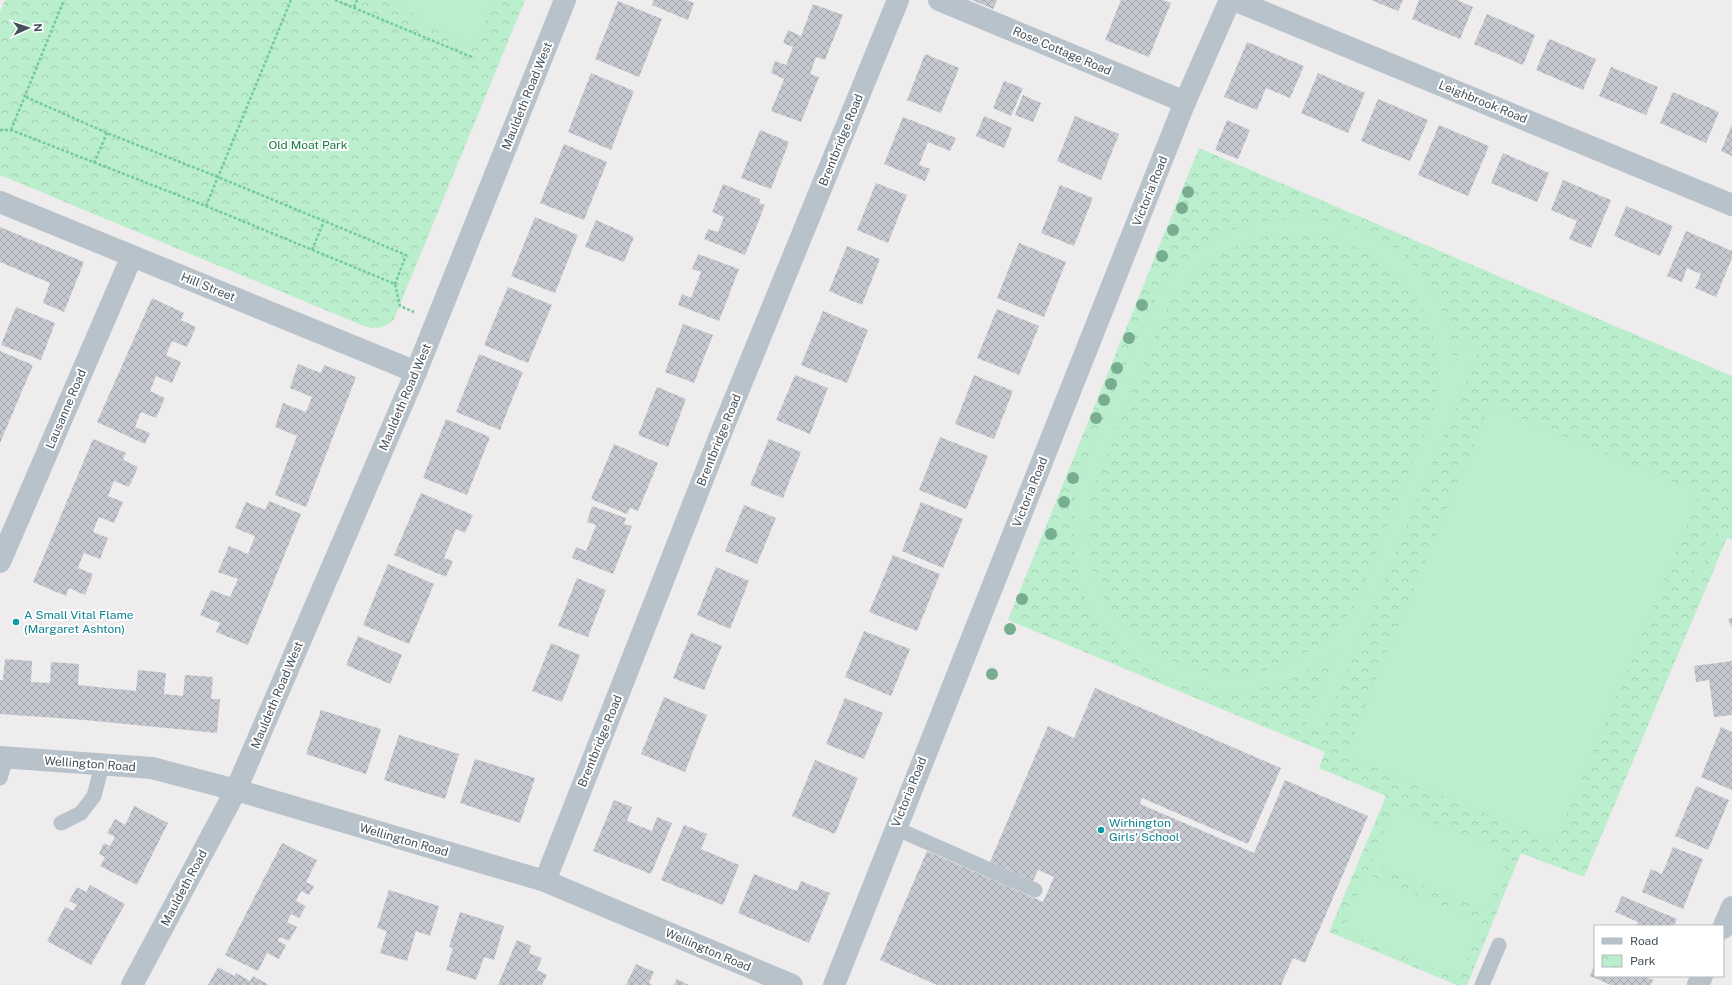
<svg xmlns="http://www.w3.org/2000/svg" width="1732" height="985" font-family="'Public Sans',sans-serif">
	<defs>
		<pattern id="park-crowns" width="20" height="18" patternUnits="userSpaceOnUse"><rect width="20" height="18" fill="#baeecc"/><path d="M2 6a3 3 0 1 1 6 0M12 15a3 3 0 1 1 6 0" fill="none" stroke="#a1ceb1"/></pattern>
		<pattern id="building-cross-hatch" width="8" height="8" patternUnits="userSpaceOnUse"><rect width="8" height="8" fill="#c6cad0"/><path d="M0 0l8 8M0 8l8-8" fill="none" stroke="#a3a6ac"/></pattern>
	</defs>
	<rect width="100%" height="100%" fill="#efeced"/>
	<g fill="url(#park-crowns)">
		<path d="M5,0h520l-131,319c-9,9 -18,11 -30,7l-364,-151v-163z"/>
		<path d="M1199,148l533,228v164l-5,-2 -143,339 -63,-24 -54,132h-10l-128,-53 57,-136 -67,-28 6,-16 -317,-132z"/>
	</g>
	<g fill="#baeecc" fill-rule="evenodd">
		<path d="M383,0h111l-19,46 -54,-22 3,-7z"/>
		<path d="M1303,218c60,6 107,26 135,82 10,21 15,41 15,65l10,-22 16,7 -158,383 -16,-7 33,-79c-4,4 -8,9 -13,13 -11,7 -23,14 -34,19 -70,30 -158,-1 -197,-64 -23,-37 -24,-97 -15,-138l70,-167c40,-70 75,-88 154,-92zM1278,234c15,0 30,0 45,2 61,11 113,68 115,130 0,15 -2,30 -4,45l-79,195c-17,23 -38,43 -64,55 -69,32 -155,2 -189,-66 -16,-32 -18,-72 -9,-107l68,-168c30,-56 56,-72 117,-86z"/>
		<path d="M1490,405l210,88 -145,350 -210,-88z"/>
		<path d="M1715,520l6,2 -25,61 -6,-2z"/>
		<path d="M1394,806l116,48 -24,57 -115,-47z"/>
		<path d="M1366,874l116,48 -24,57 -115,-47z"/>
	</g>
	<g fill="url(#building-cross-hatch)">
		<path d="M651,0h35l8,3 -6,17 -36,-15 2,-4z"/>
		<path d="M972,0h25l-4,9z"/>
		<path d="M1121,0h42l8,3 -22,54 -44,-17z"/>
		<path d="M1371,0h32l-5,11z"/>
		<path d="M1419,0h38l16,7 -13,32 -48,-20z"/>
		<path d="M618,1l44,18 -23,58 -44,-18z"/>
		<path d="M813,4l30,11 -18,45 -9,-3 -6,17 9,3 -18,45 -30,-11 13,-32 -13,-6 4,-12 11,4 7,-18 -10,-4 5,-13 13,6z"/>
		<path d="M1487,14l48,21 -12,30 -49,-21z"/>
		<path d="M1549,39l47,20 -13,31 -47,-20z"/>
		<path d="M1247,42l57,24 -14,32 -24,-10 -9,22 -33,-13z"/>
		<path d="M925,54l34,14 -18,45 -34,-13z"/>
		<path d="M1611,67l47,20 -12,28 -47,-19z"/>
		<path d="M591,73l43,18 -23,59 -43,-18z"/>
		<path d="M1318,73l47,20 -17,40 -47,-20z"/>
		<path d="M1004,81l19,7 -12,28 -18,-8z"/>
		<path d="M1673,92l46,20 -13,31 -46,-20z"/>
		<path d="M1023,95l18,8 -8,19 -18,-7z"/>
		<path d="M1378,99l50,21 -18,41 -49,-20z"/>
		<path d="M984,116l28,12 -8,20 -28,-12z"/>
		<path d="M1075,116l44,18 -18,46 -44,-19z"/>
		<path d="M903,117l53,21 -6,13 -22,-9 -9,23 11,4 -5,12 -41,-17z"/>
		<path d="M1227,120l23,10 -12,29 -23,-9z"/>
		<path d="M1732,124v32l-11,-5z"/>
		<path d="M1439,125l50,21 -21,50 -50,-21z"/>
		<path d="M760,130l29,12 -18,47 -30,-11z"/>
		<path d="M564,144l43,18 -23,58 -44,-17z"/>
		<path d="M1503,153l46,20 -12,29 -46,-19z"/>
		<path d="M1563,180l48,20 -20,48 -22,-9 8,-18 -26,-11z"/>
		<path d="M876,183l31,12 -19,48 -31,-13z"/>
		<path d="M723,184l37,15 -1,4 6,2 -20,50 -41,-16 4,-10 10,3 6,-15 -12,-5z"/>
		<path d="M1060,185l33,13 -19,48 -33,-13z"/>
		<path d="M1626,206l47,20 -13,30 -46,-20z"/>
		<path d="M535,217l43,18 -23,58 -44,-17z"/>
		<path d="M596,220l38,17 -10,25 -39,-15z"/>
		<path d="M0,227l84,35 -20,50 -21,-9 7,-20 -50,-21z"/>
		<path d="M1686,231l46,20v7l-16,39 -21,-9 6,-14 -14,-6 -5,14 -15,-6z"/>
		<path d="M1019,243l47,19 -22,55 -47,-19z"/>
		<path d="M847,246l33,13 -18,46 -33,-14z"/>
		<path d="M698,254l41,15 -20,52 -41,-16 4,-11 9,4 10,-26 -9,-3z"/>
		<path d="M508,287l44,18 -24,58 -44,-18z"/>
		<path d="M152,298l32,15 -3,7 15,7 -9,20 -15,-6 -6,14 15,7 -9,21 -16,-7 -6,15 15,7 -9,20 -15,-6 -6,15 15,6 -5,11 -48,-22z"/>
		<path d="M16,307l39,16 -14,37 -40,-15z"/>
		<path d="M997,309l42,17 -20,49 -42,-17z"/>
		<path d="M823,311l45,19 -21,53 -46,-18z"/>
		<path d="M683,324l30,11 -19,48 -29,-11z"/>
		<path d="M0,351l33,14 -33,78z"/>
		<path d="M479,354l44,18 -23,58 -44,-18z"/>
		<path d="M298,364l23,9 3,-8 32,12 -50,130 -31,-12 22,-59 -22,-9 8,-24 23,9 6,-15 -22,-9z"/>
		<path d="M795,375l33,13 -18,46 -34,-14z"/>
		<path d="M974,375l39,16 -19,48 -39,-15z"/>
		<path d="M657,387l29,12 -18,48 -30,-12z"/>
		<path d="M446,419l44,18 -23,58 -44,-17z"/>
		<path d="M940,437l48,19 -22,53 -47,-19z"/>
		<path d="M93,439l33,14 -3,7 15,7 -9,20 -15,-6 -6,15 15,6 -9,21 -15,-6 -3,7 -3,8 15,6 -8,21 -16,-6 -3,7 -3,8 15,6 -8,21 -16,-7 -3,8 -33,-14z"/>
		<path d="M769,439l32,13 -18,46 -33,-13z"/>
		<path d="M614,444l44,19 -20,48 -8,-3 -3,6 -36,-15z"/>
		<path d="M421,493l52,22 -8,18 -9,-4 -12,29 9,3 -7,16 -52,-22z"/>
		<path d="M269,501l32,13 -53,131 -32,-13 4,-9 -20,-8 11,-25 19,7 8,-18 -20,-7 11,-26 19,8 7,-18 -20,-8 11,-26 19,8z"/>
		<path d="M921,502l42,17 -20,49 -41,-17z"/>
		<path d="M744,505l32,13 -19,46 -32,-13z"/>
		<path d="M592,506l34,12 -2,6 8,2 -19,48 -41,-16 4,-11 10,4 10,-26 -9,-3z"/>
		<path d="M893,555l47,19 -23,57 -48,-19z"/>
		<path d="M388,564l46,20 -25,60 -46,-19z"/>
		<path d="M716,567l33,14 -19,48 -33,-14z"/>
		<path d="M577,578l29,12 -18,47 -30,-11z"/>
		<path d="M1732,618v10l-4,-9z"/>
		<path d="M864,631l46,18 -19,47 -46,-19z"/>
		<path d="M691,633l31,13 -18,44 -31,-12z"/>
		<path d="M358,636l44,19 -12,29 -44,-19z"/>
		<path d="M551,643l29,12 -18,47 -30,-11z"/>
		<path d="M5,659l27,2 -1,21 19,1 1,-21 28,2 -1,21 58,6 2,-21 28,3 -2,21 19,2 2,-21 28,2 -2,22h9l-3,34 -132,-13 -85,-6v-34h3z"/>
		<path d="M1732,661v54l-18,2 -5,-37 -13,2 -2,-16z"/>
		<path d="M1095,688l186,80 -33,76 -106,-46 -2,6 114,49 31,-73 83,36 -63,147 -12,-5 -12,27h-344l-57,-25 47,-109 116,51 11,-25 -16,-7 -5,11 -43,-19 58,-136 26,12z"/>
		<path d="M664,697l43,18 -22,57 -44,-18z"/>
		<path d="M845,698l38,15 -19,46 -38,-15z"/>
		<path d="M321,710l60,19 -15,45 -60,-20z"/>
		<path d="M1721,727l11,5v58l-31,-13z"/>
		<path d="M399,735l60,19 -14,45 -61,-19z"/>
		<path d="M475,759l60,19 -15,45 -60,-20z"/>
		<path d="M815,760l43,18 -23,56 -43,-18z"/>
		<path d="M1696,786l33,14 -21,50 -33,-14z"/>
		<path d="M614,800l18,7 -5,14 25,10 5,-14 15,6 -21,51 -58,-23z"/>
		<path d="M134,806l34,17 -31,62 -37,-19 5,-9 -6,-3 5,-11 6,3 5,-9 -8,-4 8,-14 10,6z"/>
		<path d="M684,825l23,9 -6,15 38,16 -16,40 -62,-25z"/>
		<path d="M282,843l35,17 -11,22 8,4 -5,9 -8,-4 -5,10 10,5 -7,12 -8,-4 -4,8 10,5 -8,14 -9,-4 -2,4 8,4 -7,14 -12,-6 -9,18 -33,-16z"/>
		<path d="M1673,847l30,12 -20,50 -41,-17 9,-23 11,5z"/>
		<path d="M754,874l43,17 4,-10 29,12 -21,50 -71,-30z"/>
		<path d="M90,885l35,19 -34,61 -44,-24 18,-34 8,4 4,-6 -8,-4 8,-14 9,5z"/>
		<path d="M389,890l50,16 -9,30 -14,-5 -9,30 -27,-8 7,-22 -10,-3z"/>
		<path d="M1622,896l55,23 -3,7h-38l2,-4 -23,-10z"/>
		<path d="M460,912l44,14 -10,34 -10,-3 -8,23 -30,-10 7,-22 -4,-1z"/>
		<path d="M517,940l14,6 -2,7 13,5 -5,12 10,5 -5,10h-44z"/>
		<path d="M1595,963v13h49l9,4 -2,5h-40l-21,-9z"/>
		<path d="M636,964l18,8 -5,11 4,2h-27z"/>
		<path d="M218,967l16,9 2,-3 14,8 3,-5 16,9h-61z"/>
		<path d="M677,979l12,6h-15z"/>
	</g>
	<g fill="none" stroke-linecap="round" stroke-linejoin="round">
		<g stroke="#73cb9c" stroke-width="2.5" stroke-dasharray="3 2" stroke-linecap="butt">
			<path d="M335,0l139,58"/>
			<path d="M354,7l3,-7"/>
			<path d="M26,97l81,36 111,44 188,78 -11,29"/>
			<path d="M0,130h11l195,76 189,78 5,22 14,6"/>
			<path d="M11,130l53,-130"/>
			<path d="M94,163l13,-30"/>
			<path d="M206,206l85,-206"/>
			<path d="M312,250l12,-29"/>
		</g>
		<g stroke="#b8c2ca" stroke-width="15">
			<path d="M0,778l6,-20"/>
			<path d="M61,823l20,-10 13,-17 8,-31"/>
			<path d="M895,828l140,62"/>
			<path d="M1482,985l17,-40"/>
		</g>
		<g stroke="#b8c2ca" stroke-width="22">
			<path d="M939,0l246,102"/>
			<path d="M1234,0l498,205"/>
			<path d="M0,202l416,170"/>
			<path d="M0,562l132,-306"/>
			<path d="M0,757l152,11 84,22 309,91 247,104"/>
			<path d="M545,881l178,-453 175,-428"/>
			<path d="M1723,928l9,-21"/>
			<path d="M834,985l351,-883 45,-102"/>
			<path d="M1698,985l4,-9"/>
		</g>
		<path stroke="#b8c2ca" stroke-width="22" d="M132,985l104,-195 180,-418 149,-372"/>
	</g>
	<g fill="#78ad90">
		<circle cx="1188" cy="192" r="6"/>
		<circle cx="1182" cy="208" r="6"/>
		<circle cx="1173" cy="230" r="6"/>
		<circle cx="1162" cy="256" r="6"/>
		<circle cx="1142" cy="305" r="6"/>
		<circle cx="1129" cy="338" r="6"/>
		<circle cx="1117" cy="368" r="6"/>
		<circle cx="1111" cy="384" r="6"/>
		<circle cx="1104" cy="400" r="6"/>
		<circle cx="1096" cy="418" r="6"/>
		<circle cx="1073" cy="478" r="6"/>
		<circle cx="1064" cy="502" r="6"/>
		<circle cx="1051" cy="534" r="6"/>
		<circle cx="1022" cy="599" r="6"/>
		<circle cx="1010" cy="629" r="6"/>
		<circle cx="992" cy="674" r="6"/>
	</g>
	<g fill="#0f9aa8" stroke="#fff" stroke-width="1.5">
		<circle cx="16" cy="622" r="4"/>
		<circle cx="1101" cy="830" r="4"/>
	</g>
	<g text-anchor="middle" stroke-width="4" stroke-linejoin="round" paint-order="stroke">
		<g font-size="12" fill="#45515a" stroke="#fff">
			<text transform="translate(1062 51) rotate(23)" y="4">Rose Cottage Road</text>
			<text transform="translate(527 96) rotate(-68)" y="4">Mauldeth Road West</text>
			<text transform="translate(1483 102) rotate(22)" y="4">Leighbrook Road</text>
			<text transform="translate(841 140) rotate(-68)" y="4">Brentbridge Road</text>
			<text transform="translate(1150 191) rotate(-68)" y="4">Victoria Road</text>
			<text transform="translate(208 287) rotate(22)" y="4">Hill Street</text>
			<text transform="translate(405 397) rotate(-67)" y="4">Mauldeth Road West</text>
			<text transform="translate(66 409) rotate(-67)" y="4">Lausanne Road</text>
			<text transform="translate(719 440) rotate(-68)" y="4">Brentbridge Road</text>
			<text transform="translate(1030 492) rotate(-68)" y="4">Victoria Road</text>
			<text transform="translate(277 695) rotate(-67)" y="4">Mauldeth Road West</text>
			<text transform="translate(600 741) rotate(-68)" y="4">Brentbridge Road</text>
			<text transform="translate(90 764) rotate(4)" y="4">Wellington Road</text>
			<text transform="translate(909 792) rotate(-68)" y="4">Victoria Road</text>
			<text transform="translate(404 840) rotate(16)" y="4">Wellington Road</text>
			<text transform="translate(184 888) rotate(-62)" y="4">Mauldeth Road</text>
			<text transform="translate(708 950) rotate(23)" y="4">Wellington Road</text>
		</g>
		<g font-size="12" fill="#177a44" stroke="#fff">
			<text x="308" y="149">Old Moat Park</text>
		</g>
		<g font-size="12" fill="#0d838f" stroke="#fff" text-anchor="start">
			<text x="24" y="619">A Small Vital Flame<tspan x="24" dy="14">(Margaret Ashton)</tspan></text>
			<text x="1109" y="827">Wirhington<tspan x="1109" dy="14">Girls' School</tspan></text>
		</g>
	</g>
	<rect x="1594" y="925" width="130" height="52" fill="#ffffff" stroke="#b5b9bd"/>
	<rect x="1602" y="938" width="20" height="6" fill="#b8c2ca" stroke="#b5b9bd"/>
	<text x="1630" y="945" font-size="12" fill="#45515a">Road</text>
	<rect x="1602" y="955" width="20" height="12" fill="url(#park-crowns)" stroke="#b5b9bd"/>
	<text x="1630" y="965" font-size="12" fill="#45515a">Park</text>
	<g transform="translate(28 28) rotate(87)" stroke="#ffffff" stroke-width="3" paint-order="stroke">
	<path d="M0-3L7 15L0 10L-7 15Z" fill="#45515a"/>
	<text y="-6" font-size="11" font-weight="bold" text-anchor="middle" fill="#45515a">N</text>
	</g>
</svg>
